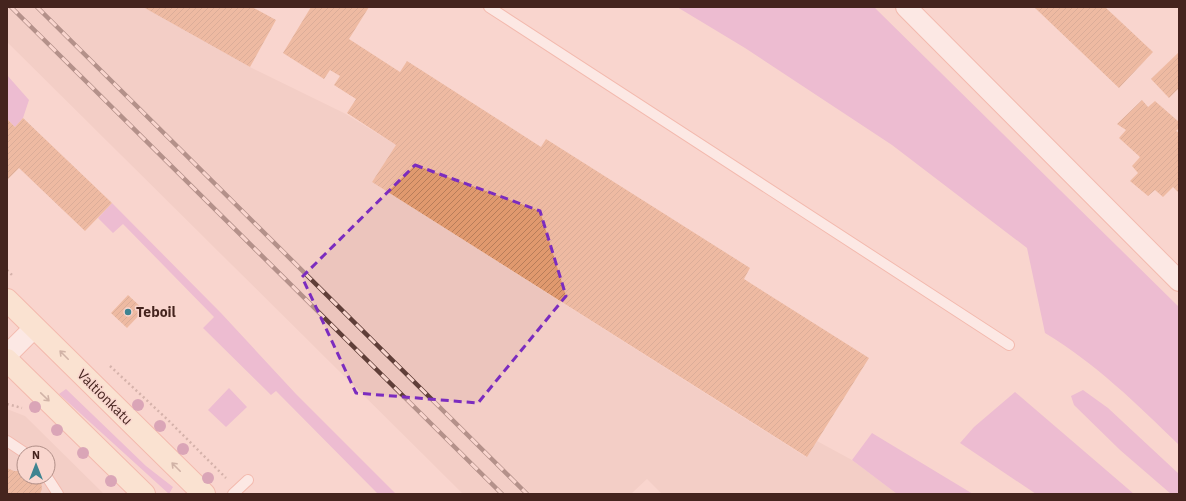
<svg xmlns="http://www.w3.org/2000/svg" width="1186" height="501" font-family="'IBM Plex Sans',sans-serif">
	<defs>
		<pattern id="building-hatch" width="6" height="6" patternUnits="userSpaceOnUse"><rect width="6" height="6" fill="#e0996e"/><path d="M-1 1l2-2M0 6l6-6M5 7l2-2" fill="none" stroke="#b77d5a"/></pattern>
	</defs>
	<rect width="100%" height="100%" fill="#f9d6ce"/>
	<g fill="#ecc5bd" fill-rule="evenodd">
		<path d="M7,7h136l107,60 96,47 50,31 -24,37 434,275 11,-16 35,19 45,34h-235l-15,-15 -16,15h-168l-456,-452z"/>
		<path d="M7,409l18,7 79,78h-97zM24,453h24v24h-24z"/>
	</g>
	<g fill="#dd9ed4">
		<path d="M677,7h197l305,300v138c-42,-41 -84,-82 -134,-112l-18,-85 -135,-103 -147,-97z"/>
		<path d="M7,75l22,25 -6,18 -8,9 -8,-8z"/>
		<path d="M112,203l109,110 75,81 100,100h-18l-102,-103 -5,4 -68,-67 11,-11 -91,-93 -10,9 -15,-15z"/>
		<path d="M229,388l18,19 -21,20 -18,-17z"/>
		<path d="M66,389l80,77 27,21 -4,7 -110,-100z"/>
		<path d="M1083,390l25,18 71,66v20h-8l-51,-44 -46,-45 -3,-9z"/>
		<path d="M1015,392l119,102h-98l-76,-51 14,-16z"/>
		<path d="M872,433l101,61h-76l-45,-34z"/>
	</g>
	<g fill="url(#building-hatch)">
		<path d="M143,7h109l24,13 -26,47z"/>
		<path d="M311,7h58l-20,32 51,33 7,-11 134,86 5,-8 204,129 -6,11 125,79 -62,99 -435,-275 24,-37 -49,-32 9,-14 -22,-14 6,-9 -10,-6 -6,9 -41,-26z"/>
		<path d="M1034,7h71l48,45 -34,36z"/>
		<path d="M1179,52v36l-10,10 -18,-19z"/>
		<path d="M1142,100l6,7 7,-6 24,21v6l-3,3 3,2v60l-6,-6 -10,10 -8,-7 -7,6 -18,-15 8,-8 -6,-7 8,-9 -21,-19 7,-8 -9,-6z"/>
		<path d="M23,118l89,85 -27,28 -66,-63 -12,12v-61l8,8z"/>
		<path d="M128,295l16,15 -17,18 -16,-15z"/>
		<path d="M7,468l7,3h10v6h13l4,4 1,8 -2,5h-33z"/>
	</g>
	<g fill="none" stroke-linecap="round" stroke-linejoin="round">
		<defs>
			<g id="service">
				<path d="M489,7l520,338"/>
				<path d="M7,441l18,12"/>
				<path d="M47,477l11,17"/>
				<path d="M233,494l15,-14"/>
			</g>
			<g id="minor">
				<path d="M906,7l273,274"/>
				<path d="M7,355l28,-28"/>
			</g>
			<g id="secondary">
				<path d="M7,300l197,194"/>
				<path d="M7,360l137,134"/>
			</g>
		</defs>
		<use href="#service" stroke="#eb9888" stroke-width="12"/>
		<use href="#minor" stroke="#eb9888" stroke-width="22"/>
		<use href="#secondary" stroke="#eb9888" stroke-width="24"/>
		<g stroke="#a98780" stroke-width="2.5" stroke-dasharray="2 3" stroke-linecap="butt">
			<path d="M7,270l7,7"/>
			<path d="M110,366l58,54 58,58"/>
			<path d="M7,404l15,4"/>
		</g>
		<use href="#service" stroke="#fff" stroke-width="10"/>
		<use href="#minor" stroke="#fff" stroke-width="20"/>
		<use href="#secondary" stroke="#fbf2d4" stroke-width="22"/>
		<defs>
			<g id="rail">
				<path d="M11,7l491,487"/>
				<path d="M37,7l490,487"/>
			</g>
		</defs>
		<use href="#rail" stroke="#5f3e38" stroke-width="4.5"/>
		<use href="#rail" stroke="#f9d6ce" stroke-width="3" stroke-dasharray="9" stroke-linecap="butt"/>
	</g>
	<g fill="#b46c9c">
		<circle cx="138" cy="405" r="6"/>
		<circle cx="35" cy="407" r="6"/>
		<circle cx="160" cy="426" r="6"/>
		<circle cx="57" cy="430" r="6"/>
		<circle cx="183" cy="449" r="6"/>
		<circle cx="83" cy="453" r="6"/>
		<circle cx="208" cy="478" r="6"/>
		<circle cx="111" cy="481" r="6"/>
	</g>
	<defs><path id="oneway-shaft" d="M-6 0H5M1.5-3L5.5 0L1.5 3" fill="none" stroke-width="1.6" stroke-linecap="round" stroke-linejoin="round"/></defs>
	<g stroke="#a08b79">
		<use href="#oneway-shaft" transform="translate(64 355) rotate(-135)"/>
		<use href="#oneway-shaft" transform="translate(45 397) rotate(44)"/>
		<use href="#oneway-shaft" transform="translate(176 467) rotate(-135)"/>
	</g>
	<path d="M0 0H1186V501H0ZM415,165l125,46 26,85 -88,107 -122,-10 -54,-116z" fill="#f9d6ce" fill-opacity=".55" fill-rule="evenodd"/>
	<path fill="none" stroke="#7b2cbf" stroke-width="3" stroke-dasharray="8 5" stroke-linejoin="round" d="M415,165l125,46 26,85 -88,107 -122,-10 -54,-116z"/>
	<circle fill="#3f8491" stroke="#f9d6ce" stroke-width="1.5" cx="128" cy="312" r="4"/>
	<g text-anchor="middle" stroke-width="3" stroke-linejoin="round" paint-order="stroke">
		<g font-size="14" font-weight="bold" fill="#45241e" stroke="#f9d6ce" text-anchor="start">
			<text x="136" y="317">Teboil</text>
		</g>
		<g font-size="14" fill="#45241e" stroke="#f9d6ce">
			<text transform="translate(105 397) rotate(45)" y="5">Valtionkatu</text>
		</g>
	</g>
	<rect width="1186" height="501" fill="none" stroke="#45241e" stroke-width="16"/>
	<g transform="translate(36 465)"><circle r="19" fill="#f9d6ce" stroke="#b18f88"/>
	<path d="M0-3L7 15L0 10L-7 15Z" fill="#3f8491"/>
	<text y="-6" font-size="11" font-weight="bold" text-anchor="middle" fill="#45241e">N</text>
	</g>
</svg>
